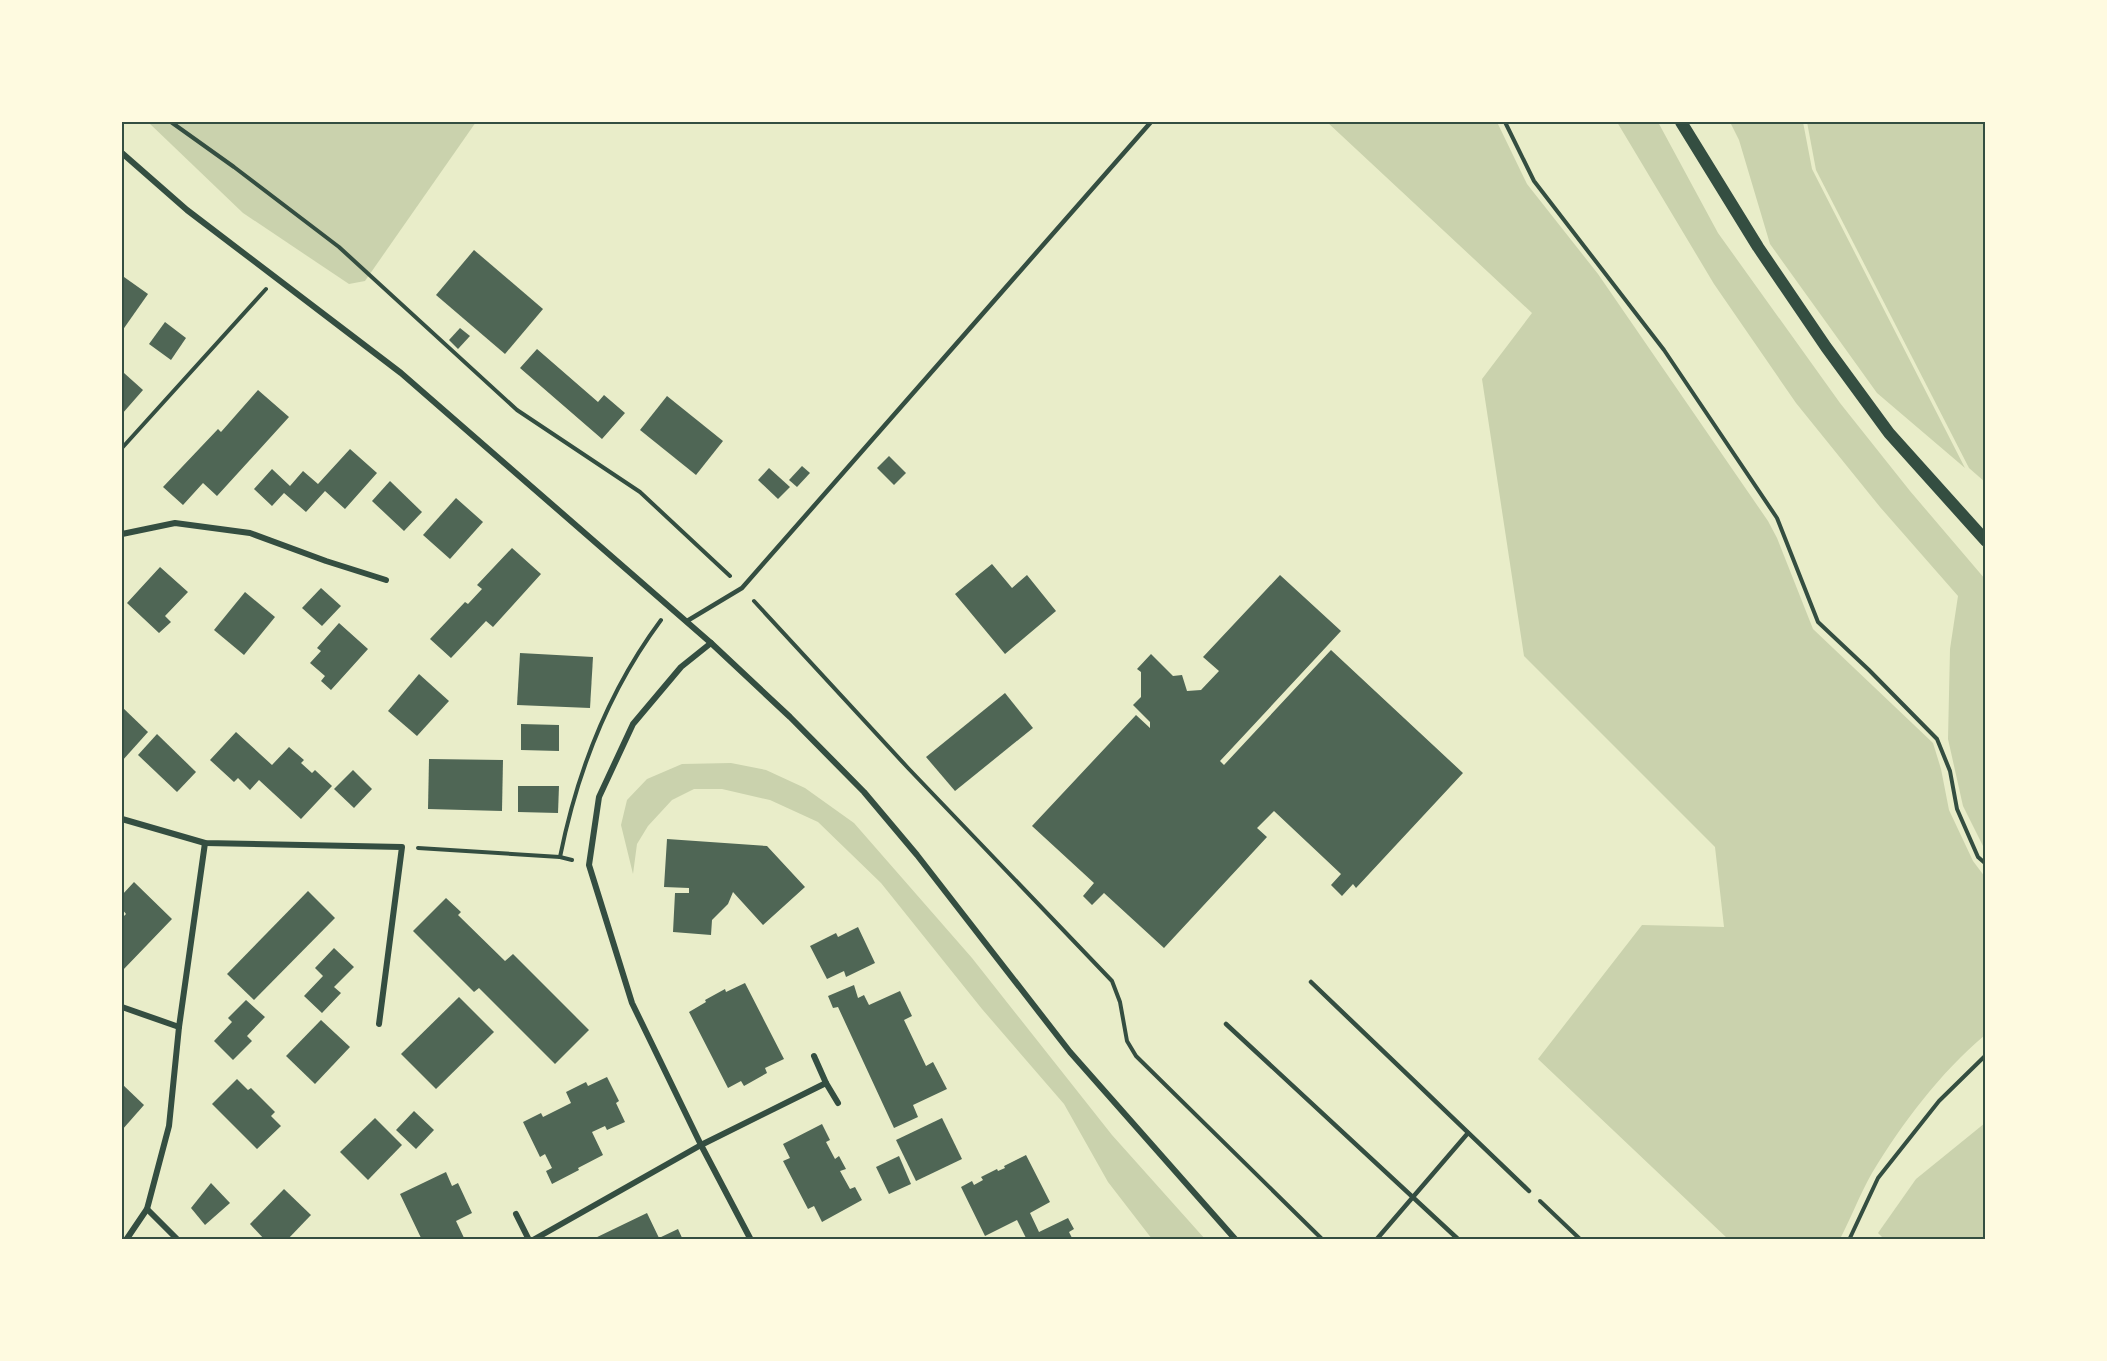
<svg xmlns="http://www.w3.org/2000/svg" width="2107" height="1361" font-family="Quicksand,sans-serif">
	<rect width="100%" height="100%" fill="#e9edc9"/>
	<g fill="#cad2ad">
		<path d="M148,122h328l-111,159 -16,3 -106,-71z"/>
		<path d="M1327,122h170l30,62 71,90 170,247 9,17 36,91 120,114 8,26 8,41 24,51 12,16v158c-45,38 -82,87 -113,138 -12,21 -21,45 -32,66h-112l-190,-180 104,-134 82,2 -9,-80 -191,-191 -42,-277 50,-66z"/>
		<path d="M1617,122h41l60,111 122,170 70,88 75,88v271l-22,-44 -15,-67 2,-90 8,-53 -78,-89 -84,-104 -82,-119z"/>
		<path d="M1730,122h73l9,47 153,299 -88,-75 -107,-149 -31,-104z"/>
		<path d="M1807,122h178v360l-16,-14 -153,-298z"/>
		<path d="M731,763l35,7 39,18 49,35 118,135 140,177 93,104h-53l-44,-57 -44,-78 -82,-95 -101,-126 -63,-61 -48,-22 -48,-11h-28l-22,11 -24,26 -11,18 -4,30 -12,-49 6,-25 20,-21 35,-15z"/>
		<path d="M1985,1123v116h-101l-6,-6 38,-54z"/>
	</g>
	<g fill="#4f6655">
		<path d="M474,250l69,59 -38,45 -69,-59z"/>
		<path d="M124,277l24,17 -26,37v-51z"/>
		<path d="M165,322l21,16 -15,22 -22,-16z"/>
		<path d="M460,328l10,8 -12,13 -9,-9z"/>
		<path d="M537,349l61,53 6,-7 21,18 -23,26 -82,-71z"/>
		<path d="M124,373l19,17 -21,24v-39z"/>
		<path d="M258,390l31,27 -72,79 -14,-13 -20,22 -20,-18 55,-58 3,3z"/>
		<path d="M667,396l56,45 -27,34 -56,-45z"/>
		<path d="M350,449l27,24 -32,36 -20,-18 -19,21 -22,-19 -12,13 -18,-17 18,-20 18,17 13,-15 15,13z"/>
		<path d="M889,456l17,17 -12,12 -17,-17z"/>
		<path d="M802,466l8,7 -13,14 -8,-7z"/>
		<path d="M769,468l21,19 -12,12 -20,-19z"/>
		<path d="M390,481l32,31 -18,19 -32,-30z"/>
		<path d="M456,498l27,24 -33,37 -27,-24z"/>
		<path d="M512,548l29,26 -48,53 -7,-6 -35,37 -21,-19 35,-37 3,2 14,-15 -5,-4z"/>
		<path d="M992,564l20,24 15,-13 29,36 -51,43 -50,-60z"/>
		<path d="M160,567l28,25 -23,24 6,6 -12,11 -32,-30z"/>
		<path d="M1280,575l61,56 -121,130 4,4 107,-115 132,123 -107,115 -3,-4 -11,12 -11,-11 10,-11 -67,-63 -17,17 10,9 -103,111 -60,-55 -12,12 -9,-9 11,-13 -62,-57 104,-111 14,13v-6l-17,-17 8,-8v-25l-4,-3 14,-15 22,22 9,-1 5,16 14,-1 18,-19 -16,-14z"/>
		<path d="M321,588l20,18 -19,20 -20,-18z"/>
		<path d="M245,592l30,25 -31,38 -30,-25z"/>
		<path d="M339,623l29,26 -37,41 -10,-9 4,-5 -15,-13 11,-12 -4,-3z"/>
		<path d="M520,653l73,4 -3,51 -73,-3z"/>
		<path d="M419,674l30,27 -32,35 -29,-25z"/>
		<path d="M1005,693l28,35 -78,63 -29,-34z"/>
		<path d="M122,707l26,25 -26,29z"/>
		<path d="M521,724l38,1v26l-38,-1z"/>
		<path d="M236,732l36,33 17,-18 15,13 -3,3 11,10 3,-3 17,16 -31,33 -42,-39 -9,10 -12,-12 -4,4 -24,-22z"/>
		<path d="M157,734l39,38 -19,20 -39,-37z"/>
		<path d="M429,759l74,1 -1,51 -74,-2z"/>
		<path d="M353,770l19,19 -18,19 -20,-19z"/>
		<path d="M518,786h41l-1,27 -40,-1z"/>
		<path d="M667,839l100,7 38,41 -42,38 -30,-33 -5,12 -16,16 -1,15 -38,-3 2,-39h14v-5l-25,-1z"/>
		<path d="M134,882l38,37 -50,52v-53l4,-4 -4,-5v-14z"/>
		<path d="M308,891l27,27 -81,82 -27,-26z"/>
		<path d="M446,898l15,14 -3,3 47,46 8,-7 76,76 -34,34 -76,-76 -5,4 -61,-61z"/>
		<path d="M858,927l17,36 -29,14 -2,-6 -17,8 -17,-33 26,-13 2,4z"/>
		<path d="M334,948l20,19 -20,20 7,6 -19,20 -18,-17 19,-20 -8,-8z"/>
		<path d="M745,983l39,76 -19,9 2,5 -23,13 -3,-5 -13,7 -39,-76 17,-10 -1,-2 20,-11 1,3z"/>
		<path d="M854,985l4,13 6,-3 5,10 31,-14 12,25 -8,4 22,46 7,-4 14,27 -34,16 5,12 -24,11 -56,-121 -5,1 -5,-12z"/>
		<path d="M459,997l35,35 -58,57 -35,-35z"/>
		<path d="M246,1000l19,17 -18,19 5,5 -19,19 -19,-19 18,-19 -4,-4z"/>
		<path d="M321,1020l29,27 -35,37 -29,-28z"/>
		<path d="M607,1077l12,24 -3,2 9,19 -18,8 -2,-4 -13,6 11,23 -25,13 1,2 -27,14 -6,-13 6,-3 -7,-14 -5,3 -17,-35 18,-9 2,4 28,-14 -5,-11 20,-10 2,4z"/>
		<path d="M237,1079l11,11 3,-2 24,24 -4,4 10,10 -24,23 -45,-45z"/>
		<path d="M122,1084l22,21 -22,25z"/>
		<path d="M414,1111l20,19 -18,19 -20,-19z"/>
		<path d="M375,1118l27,27 -34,35 -28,-28z"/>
		<path d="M942,1118l20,41 -46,22 -20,-41z"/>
		<path d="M822,1124l8,16 -4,2 9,17 4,-3 7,13 -6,2 10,18 5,-2 7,13 -40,22 -8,-16 -6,3 -25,-48 7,-3 -7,-14z"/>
		<path d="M1026,1155l24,47 -20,11 9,19 29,-14 6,11 -5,3 4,8h-46l-10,-20 -32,16 -24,-49 11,-6 2,4 9,-5 -2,-3 16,-8 1,2 7,-3 -1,-2z"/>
		<path d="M899,1156l12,28 -22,10 -13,-27z"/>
		<path d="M446,1172l6,14 6,-3 14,30 -16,8 9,19h-43l-22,-46z"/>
		<path d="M211,1183l19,20 -25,22 -14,-17z"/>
		<path d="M284,1189l27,26 -24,25h-22l-15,-16z"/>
		<path d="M647,1213l12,25 19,-9 5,11h-92z"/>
	</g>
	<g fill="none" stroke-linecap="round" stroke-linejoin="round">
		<g stroke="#344e41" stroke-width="4">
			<path d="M171,122l63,45 105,80 178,163 123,82 90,84"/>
			<path d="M1505,122l29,59 130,169 113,168 41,104 51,48 68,69 13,32 7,38 21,48 8,7"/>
			<path d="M122,448l144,-159"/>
			<path d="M754,601l154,167 204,213 8,21 7,39 9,15 187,184"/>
			<path d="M418,848l142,9 12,3"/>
			<path d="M560,857c17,-85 49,-167 101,-237"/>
			<path d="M1540,1201l41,39"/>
			<path d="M1849,1240l29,-62 61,-77 47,-46"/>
		</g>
		<g stroke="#344e41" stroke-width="4.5">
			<path d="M687,621l55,-33 409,-466"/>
			<path d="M1311,982l218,209"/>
			<path d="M1226,1024l233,216"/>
			<path d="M1376,1240l92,-107"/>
		</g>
		<g stroke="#344e41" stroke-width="6">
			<path d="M122,153l65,57 214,163 310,270 79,74 74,75 53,63 153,197 166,188"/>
			<path d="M122,534l53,-11 75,10 76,28 60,19"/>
			<path d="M711,643l-30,24 -48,57 -34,73 -10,68 43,138 69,142 50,95"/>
			<path d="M122,819l83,24 197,4 -23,177"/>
			<path d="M122,1007l57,20"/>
			<path d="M826,1083l12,20"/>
			<path d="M147,1209l31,31"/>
			<path d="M516,1214l13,26"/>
			<path d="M126,1240l21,-31 22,-83 10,-99 26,-184"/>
			<path d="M533,1240l168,-95 125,-62 -12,-27"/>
		</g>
		<path stroke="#344e41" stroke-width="12" d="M1681,122l77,125 68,100 63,86 97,108"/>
	</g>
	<rect width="2107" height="1361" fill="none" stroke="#fefae0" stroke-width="246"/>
	<rect x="123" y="123" width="1861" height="1115" fill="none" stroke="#344e41" stroke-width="2"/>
</svg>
